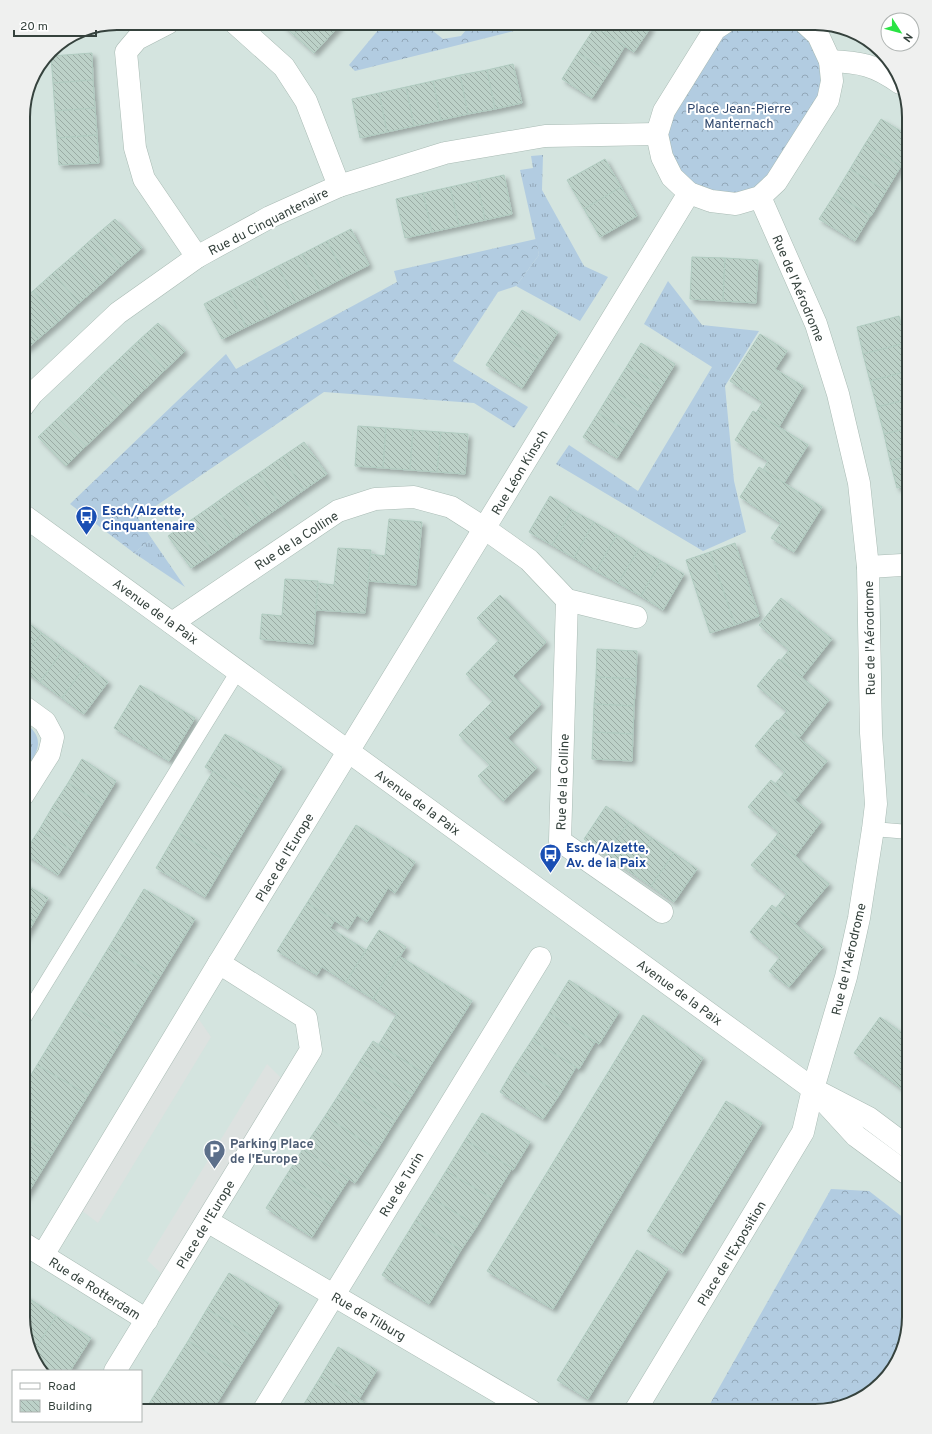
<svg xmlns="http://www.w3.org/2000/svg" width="932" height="1434" font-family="Overpass,sans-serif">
	<defs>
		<pattern id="grass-tufts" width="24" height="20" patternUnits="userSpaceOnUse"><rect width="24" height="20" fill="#b2cce1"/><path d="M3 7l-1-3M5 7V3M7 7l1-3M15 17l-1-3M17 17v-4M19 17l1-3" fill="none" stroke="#92a7b8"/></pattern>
		<pattern id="forest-crowns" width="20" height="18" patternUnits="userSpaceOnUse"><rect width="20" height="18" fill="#b2cce1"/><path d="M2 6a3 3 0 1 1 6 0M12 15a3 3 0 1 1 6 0" fill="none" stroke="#92a7b8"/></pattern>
		<pattern id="building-back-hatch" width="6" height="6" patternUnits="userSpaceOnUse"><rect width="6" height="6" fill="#bcd1c8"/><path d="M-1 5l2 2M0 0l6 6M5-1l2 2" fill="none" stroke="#9aaba4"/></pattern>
		<filter id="shadow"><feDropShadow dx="3.5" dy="3.5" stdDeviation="2" flood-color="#0004"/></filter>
	</defs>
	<rect width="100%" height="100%" fill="#e5f1ed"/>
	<path fill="#d4e4df" d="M117,23h704l41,13 34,34 13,47v1200l-13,47 -34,34 -47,13h-674v-40h-98l-7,-7 -13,-47v-1206l7,-30 21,-31 30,-20z"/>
	<g fill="url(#grass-tufts)">
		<path d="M543,155l-1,35 42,76 24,11 -28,44 -64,-35 23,-31 -19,-85 13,-2 -2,-12z"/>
		<path d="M668,281l34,44 57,6 -34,55 9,95 12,51 -43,19 -147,-87 13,-19 69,46 74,-124 -68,-43z"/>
		<path d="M152,539l33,48 -51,-34z"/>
		<path d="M23,721c26,19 13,32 0,54z"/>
	</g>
	<g fill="url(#forest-crowns)">
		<path d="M384,23h39l20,16 18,-3 11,-13h60l-2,4 -175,44 -6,-6z"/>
		<path d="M724,23h81l27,58 -56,101 -40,22 -64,-27 -8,-66z"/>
		<path d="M536,239l3,16 -23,31 -18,6 -45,69 75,46 -14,21 -40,-25 -150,-11 -186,126 14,21 -18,14 -64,-49 156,-150 10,15 161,-87 -3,-11z"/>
		<path d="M909,915v32l-4,-2z"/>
		<path d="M831,1189l38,2 40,31v95l-13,47 -34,34 -47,13h-109z"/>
	</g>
	<g fill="#dde2e0">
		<path d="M198,1018l13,19 -113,186 -17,-13z"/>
		<path d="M267,1064l17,17 -120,195 -17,-16z"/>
	</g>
	<g fill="url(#building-back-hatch)" stroke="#b0cbc0" filter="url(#shadow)">
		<path d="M281,23h23l-10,12z"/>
		<path d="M304,23h37v1l-27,29 -20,-18z"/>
		<path d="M611,23h34l6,4 -17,25 -30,-19z"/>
		<path d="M595,27l30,19 -16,26 -31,-19z"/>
		<path d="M92,53l1,27 -40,3 -2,-27z"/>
		<path d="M578,53l31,19 -17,26 -30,-19z"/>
		<path d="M513,64l9,39 -27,6 -8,-39z"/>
		<path d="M487,70l8,39 -27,5 -8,-39z"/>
		<path d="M460,75l8,39 -27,6 -8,-39z"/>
		<path d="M93,80l2,28 -40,3 -2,-28z"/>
		<path d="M433,81l8,39 -27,6 -8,-39z"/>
		<path d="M406,87l8,39 -27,6 -8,-39z"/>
		<path d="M379,93l8,39 -27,6 -8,-39z"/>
		<path d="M95,108l2,27 -40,3 -2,-27z"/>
		<path d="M881,119l28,17v17l-8,13 -36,-22z"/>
		<path d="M97,135l2,28 -40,2 -2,-27z"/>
		<path d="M865,144l36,22 -15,25 -36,-22z"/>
		<path d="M605,159l16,28 -37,22 -17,-29z"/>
		<path d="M850,169l36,22 -15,25 -36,-22z"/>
		<path d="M504,175l8,39 -27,6 -8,-39z"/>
		<path d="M477,181l8,39 -26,6 -9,-39z"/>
		<path d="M450,187l9,39 -27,6 -9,-39z"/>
		<path d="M621,187l16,29 -37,21 -16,-28z"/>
		<path d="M423,193l9,39 -27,6 -9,-39z"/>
		<path d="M835,194l35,22 -15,25 -36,-22z"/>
		<path d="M115,219l27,29 -21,18 -26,-30z"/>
		<path d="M351,229l18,36 -24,12 -18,-36z"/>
		<path d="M95,236l26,30 -21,19 -26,-30z"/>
		<path d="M327,241l18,36 -25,13 -18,-36z"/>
		<path d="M302,254l18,36 -24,12 -18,-36z"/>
		<path d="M74,255l26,30 -21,18 -26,-30z"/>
		<path d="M692,257l33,1 -2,43 -33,-2z"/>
		<path d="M725,258l33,2 -2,43 -33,-2z"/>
		<path d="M278,266l18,36 -25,13 -18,-36z"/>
		<path d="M53,273l26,30 -20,18 -26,-30z"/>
		<path d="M253,279l18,36 -25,12 -17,-36z"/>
		<path d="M33,291l26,30 -21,18 -15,-16v-24z"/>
		<path d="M229,291l17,36 -24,12 -18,-35z"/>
		<path d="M522,310l36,22 -18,28 -36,-23z"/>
		<path d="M899,316l7,27 -43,11 -6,-27z"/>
		<path d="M23,323l15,16 -15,13z"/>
		<path d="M158,323l27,28 -20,19 -27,-29z"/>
		<path d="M760,334l27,17 -12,18 28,17 -24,41 -23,-14 7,-11 -33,-21z"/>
		<path d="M504,337l36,23 -18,28 -36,-23z"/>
		<path d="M138,341l27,29 -20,19 -27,-29z"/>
		<path d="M641,343l34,21 -14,23 -34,-21z"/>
		<path d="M906,343l3,11v17l-39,10 -7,-27z"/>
		<path d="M118,360l27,29 -19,19 -28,-29z"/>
		<path d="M627,366l34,21 -15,24 -34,-21z"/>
		<path d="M909,371v28l-32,8 -7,-26z"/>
		<path d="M98,379l28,29 -20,19 -28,-28z"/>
		<path d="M612,390l34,21 -14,23 -34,-21z"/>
		<path d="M78,399l28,28 -20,19 -28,-28z"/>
		<path d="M909,399v29l-25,6 -7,-27z"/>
		<path d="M753,411l55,34 -24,38 -21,-13 5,-9 -33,-21z"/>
		<path d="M598,413l34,21 -15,24 -34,-21z"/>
		<path d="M58,418l28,28 -20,20 -28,-29z"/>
		<path d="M358,426l28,2 -3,40 -28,-2z"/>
		<path d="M386,428l27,2 -3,40 -27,-2z"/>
		<path d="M909,428v28l-19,5 -6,-27z"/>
		<path d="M413,430l28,2 -4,40 -27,-2z"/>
		<path d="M441,432l27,2 -3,40 -28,-2z"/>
		<path d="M304,442l23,32 -23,16 -22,-33z"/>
		<path d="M909,456v29l-12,3 -7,-27z"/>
		<path d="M282,457l22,33 -23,16 -22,-33z"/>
		<path d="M759,467l63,40 -28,45 -23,-14 10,-15 -41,-26z"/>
		<path d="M259,473l22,33 -22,15 -23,-33z"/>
		<path d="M236,488l23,33 -23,16 -22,-33z"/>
		<path d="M550,496l22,14 -20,35 -23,-13z"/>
		<path d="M214,504l22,33 -22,16 -23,-33z"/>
		<path d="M572,510l22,12 -20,36 -22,-13z"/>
		<path d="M389,519l33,3 -6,63 -48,-4 2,-27 15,2z"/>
		<path d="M191,520l23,33 -23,15 -23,-32z"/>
		<path d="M594,522l23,13 -21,36 -22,-13z"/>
		<path d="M617,535l22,14 -21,34 -22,-12z"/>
		<path d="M735,543l24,73 -24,9 -25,-73z"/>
		<path d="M338,548l33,2 -6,63 -49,-3 2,-27 16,2z"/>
		<path d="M639,549l22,12 -20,35 -23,-13z"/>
		<path d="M710,552l25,73 -25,8 -24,-73z"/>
		<path d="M661,561l23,13 -21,36 -22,-14z"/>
		<path d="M285,579l33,2 -5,63 -53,-5 2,-25 20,2z"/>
		<path d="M500,595l46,47 -33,34 -25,-25 11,-11 -22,-22z"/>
		<path d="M781,598l51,41 -31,39 -20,-18 8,-10 -30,-25z"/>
		<path d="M23,619l19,14 -19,25z"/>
		<path d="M42,633l22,16 -24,33 -17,-13v-11z"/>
		<path d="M64,649l22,16 -24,33 -22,-16z"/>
		<path d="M597,649l40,2 -1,28 -40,-2z"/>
		<path d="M488,651l53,53 -33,34 -26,-26 11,-11 -27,-27z"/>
		<path d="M779,659l50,41 -30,38 -21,-17 9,-10 -30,-25z"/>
		<path d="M86,665l22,17 -24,32 -22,-16z"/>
		<path d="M596,677l40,2 -2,27 -40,-2z"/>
		<path d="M140,685l55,33 -26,43 -55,-33z"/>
		<path d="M594,704l40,2 -1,28 -40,-2z"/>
		<path d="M482,712l55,56 -34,33 -25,-25 12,-11 -31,-30z"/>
		<path d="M777,720l50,41 -32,39 -20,-16 10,-12 -30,-26z"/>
		<path d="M593,732l40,2 -1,27 -40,-2z"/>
		<path d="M225,734l57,33 -20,34 -57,-34z"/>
		<path d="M82,759l34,22 -14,23 -34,-21z"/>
		<path d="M213,771l49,30 -36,60 -49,-29z"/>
		<path d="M771,780l50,42 -26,34 -21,-17 5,-7 -31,-25z"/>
		<path d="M68,783l34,21 -15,24 -34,-22z"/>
		<path d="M53,806l34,22 -14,23 -34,-21z"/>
		<path d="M606,806l23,16 -23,33 -22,-16z"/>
		<path d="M629,822l23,16 -23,33 -23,-16z"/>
		<path d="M356,825l59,37 -20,31 -7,-5 -21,34 -10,-7 -9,14 -41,-26z"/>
		<path d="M39,830l34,21 -15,24 -34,-22z"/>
		<path d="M177,832l49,29 -21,36 -49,-29z"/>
		<path d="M652,838l22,15 -23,33 -22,-15z"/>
		<path d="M774,839l55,45 -34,40 -19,-16 11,-14 -36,-29z"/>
		<path d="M674,853l23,16 -23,33 -23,-16z"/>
		<path d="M23,883l25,15 -14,24 -11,-7z"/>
		<path d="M144,889l51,30 -36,59 -50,-31z"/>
		<path d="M307,903l28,17 -5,8 36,22 -20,32 -24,-15 -5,8 -40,-24z"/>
		<path d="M772,905l51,42 -34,40 -20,-16 11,-14 -30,-25z"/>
		<path d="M23,915l11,7 -11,19z"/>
		<path d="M379,930l27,17 -33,52 -27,-17z"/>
		<path d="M109,947l50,31 -36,59 -50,-31z"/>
		<path d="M399,956l73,45 -47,73 -46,-30 18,-30 -24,-15z"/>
		<path d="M569,980l50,32 -20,32 -50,-31z"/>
		<path d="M73,1006l50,31 -35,58 -51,-30z"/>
		<path d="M549,1013l46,29 -16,27 -47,-29z"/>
		<path d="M643,1015l60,43 -150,251 -66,-38z"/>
		<path d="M880,1017l29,21v56l-55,-41z"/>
		<path d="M532,1040l44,27 -16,27 -45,-28z"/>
		<path d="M373,1041l52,33 -13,21 -52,-34z"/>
		<path d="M360,1061l52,34 -17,26 -52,-33z"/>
		<path d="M37,1065l51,30 -36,59 -29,-17v-49z"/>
		<path d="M515,1066l45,28 -17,25 -43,-27z"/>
		<path d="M343,1088l52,33 -18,29 -52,-34z"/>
		<path d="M726,1101l36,22 -80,130 -35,-22z"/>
		<path d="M482,1113l48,29 -17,28 -48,-30z"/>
		<path d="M325,1116l52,34 -22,33 -52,-34z"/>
		<path d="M23,1137l29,17 -29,47z"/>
		<path d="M465,1140l47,28 -19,31 -47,-28z"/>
		<path d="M303,1149l46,30 -17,26 -46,-29z"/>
		<path d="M446,1171l47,28 -16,27 -47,-29z"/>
		<path d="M286,1176l46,29 -20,32 -46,-29z"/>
		<path d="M430,1197l47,29 -16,24 -46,-29z"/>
		<path d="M415,1221l46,29 -32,54 -47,-29z"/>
		<path d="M637,1250l31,19 -80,130 -31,-19z"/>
		<path d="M229,1273l50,30 -22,36 -50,-30z"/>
		<path d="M23,1295l7,4 -7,11z"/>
		<path d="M30,1299l26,17 -23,37 -10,-36v-7z"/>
		<path d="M207,1309l50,30 -20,32 -49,-30z"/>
		<path d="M56,1316l35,22 -21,33h-27l-7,-7 -3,-11z"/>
		<path d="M188,1341l49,30 -25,40h-48l-14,-9z"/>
		<path d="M338,1347l39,23 -18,29 -38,-23z"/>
		<path d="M321,1376l46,28 -4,7 -6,-2 -1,2h-41l-11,-7z"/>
		<path d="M150,1402l14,9h-19z"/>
		<path d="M304,1404l11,7h-15z"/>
	</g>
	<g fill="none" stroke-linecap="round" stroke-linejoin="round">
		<defs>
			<g id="lane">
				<path d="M873,829l36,3"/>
				<path d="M23,1020l215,-349"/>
			</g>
			<g id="street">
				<path d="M168,23l-31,16 -11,13 9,96 9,31 53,78"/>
				<path d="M235,23l49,44 22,34 33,85"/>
				<path d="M724,23l-9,6 -51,82 -7,23 5,23 10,20 17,16 22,8 25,3 24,-7 16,-15 52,-82 4,-19 -2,-20 -12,-26 -13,-12"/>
				<path d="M830,61c30,1 45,4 70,22"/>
				<path d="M23,406l9,-12 86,-81 79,-56 73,-40 69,-31 106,-33 100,-17 112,-2"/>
				<path d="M23,515l790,574 56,29 40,30"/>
				<path d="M868,567l34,-2 7,2"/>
				<path d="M567,600l-7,241 102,71"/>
				<path d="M172,623l166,-112 37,-12 39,-2 37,10 33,21 45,32 38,40 69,17"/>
				<path d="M23,795l26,-41 4,-17 -8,-15 -22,-16"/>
				<path d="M219,963l470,-770"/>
				<path d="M823,1100l33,36 53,39"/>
				<path d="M207,1221l324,190"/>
				<path d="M23,1243l124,77"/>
				<path d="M43,1255l176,-292 87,55 5,32 -196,321"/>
				<path d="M263,1411l277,-453"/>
				<path d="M635,1411l168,-279 10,-43 33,-112 13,-59 14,-89 3,-25 -5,-71 -3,-166 -9,-84 -21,-89 -22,-70 -56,-127"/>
			</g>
		</defs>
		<use href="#lane" stroke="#a9bbb4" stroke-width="15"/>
		<use href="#street" stroke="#a9bbb4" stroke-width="23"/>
		<use href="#lane" stroke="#fff" stroke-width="14"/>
		<use href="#street" stroke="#fff" stroke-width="22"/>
	</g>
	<defs>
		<symbol id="bus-pin" viewBox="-11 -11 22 30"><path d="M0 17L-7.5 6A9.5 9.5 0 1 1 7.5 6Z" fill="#1a4fb4" stroke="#fff"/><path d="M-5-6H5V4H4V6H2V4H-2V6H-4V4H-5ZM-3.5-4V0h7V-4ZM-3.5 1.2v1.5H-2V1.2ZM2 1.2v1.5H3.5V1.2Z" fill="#fff"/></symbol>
		<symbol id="parking-pin" viewBox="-11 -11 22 30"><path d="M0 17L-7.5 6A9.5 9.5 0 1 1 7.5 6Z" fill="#5c6f8a" stroke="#fff"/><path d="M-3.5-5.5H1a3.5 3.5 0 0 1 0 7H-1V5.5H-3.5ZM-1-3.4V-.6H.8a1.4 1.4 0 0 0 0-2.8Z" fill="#fff"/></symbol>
	</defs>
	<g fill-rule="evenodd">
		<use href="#bus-pin" x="74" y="504" width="25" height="34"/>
		<use href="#bus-pin" x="538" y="842" width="25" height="34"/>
		<use href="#parking-pin" x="202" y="1138" width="25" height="34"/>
	</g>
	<g text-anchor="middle" stroke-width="4" stroke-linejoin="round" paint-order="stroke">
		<g font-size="13" fill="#2f476d" stroke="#fff">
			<text x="739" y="113">Place Jean-Pierre<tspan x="739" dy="15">Manternach</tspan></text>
		</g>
		<g font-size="13" fill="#35423d" stroke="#fff">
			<text transform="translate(268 221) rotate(-27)" y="5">Rue du Cinquantenaire</text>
			<text transform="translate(799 288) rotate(67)" y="5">Rue de l'Aérodrome</text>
			<text transform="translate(519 472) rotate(-59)" y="5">Rue Léon Kinsch</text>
			<text transform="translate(296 540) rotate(-33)" y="5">Rue de la Colline</text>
			<text transform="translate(156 611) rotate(36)" y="5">Avenue de la Paix</text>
			<text transform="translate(869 638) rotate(-91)" y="5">Rue de l'Aérodrome</text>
			<text transform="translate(562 782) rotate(-88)" y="5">Rue de la Colline</text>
			<text transform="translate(418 802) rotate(36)" y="5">Avenue de la Paix</text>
			<text transform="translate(284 857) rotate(-59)" y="5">Place de l'Europe</text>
			<text transform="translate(848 959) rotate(-77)" y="5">Rue de l'Aérodrome</text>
			<text transform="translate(680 992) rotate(36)" y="5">Avenue de la Paix</text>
			<text transform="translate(401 1184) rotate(-59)" y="5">Rue de Turin</text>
			<text transform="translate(205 1224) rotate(-59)" y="5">Place de l'Europe</text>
			<text transform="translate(731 1253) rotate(-59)" y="5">Place de l'Exposition</text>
			<text transform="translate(95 1288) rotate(32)" y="5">Rue de Rotterdam</text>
			<text transform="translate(369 1316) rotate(30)" y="5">Rue de Tilburg</text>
		</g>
		<g font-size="13" font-weight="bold" fill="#164399" stroke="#fff" text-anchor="start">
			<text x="102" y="515">Esch/Alzette,<tspan x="102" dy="15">Cinquantenaire</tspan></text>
			<text x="566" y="852">Esch/Alzette,<tspan x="566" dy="15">Av. de la Paix</tspan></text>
		</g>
		<g font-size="13" font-weight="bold" fill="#4e5e75" stroke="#fff" text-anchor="start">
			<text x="230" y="1148">Parking Place<tspan x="230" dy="15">de l'Europe</tspan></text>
		</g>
	</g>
	<path d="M0 0H932V1434H0ZM117 30H815A87 87 0 0 1 902 117V1317A87 87 0 0 1 815 1404H117A87 87 0 0 1 30 1317V117A87 87 0 0 1 117 30Z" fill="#eff0ef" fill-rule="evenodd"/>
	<path fill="none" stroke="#35423d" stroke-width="2" d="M117 30H815A87 87 0 0 1 902 117V1317A87 87 0 0 1 815 1404H117A87 87 0 0 1 30 1317V117A87 87 0 0 1 117 30Z"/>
	<rect x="12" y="1370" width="130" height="52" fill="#ffffff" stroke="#aeb3b1"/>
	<rect x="20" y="1383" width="20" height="6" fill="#ffffff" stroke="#aeb3b1"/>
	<text x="48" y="1390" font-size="12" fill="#35423d">Road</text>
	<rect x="20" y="1400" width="20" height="12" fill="url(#building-back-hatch)" stroke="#aeb3b1"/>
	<text x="48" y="1410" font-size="12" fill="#35423d">Building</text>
	<g transform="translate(900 32) rotate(126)"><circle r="19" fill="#ffffff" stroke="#aeb3b1"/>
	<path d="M0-3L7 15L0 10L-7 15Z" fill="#2ae344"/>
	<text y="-6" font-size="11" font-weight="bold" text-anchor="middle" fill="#35423d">N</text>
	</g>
	<path d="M14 30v6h82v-6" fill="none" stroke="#35423d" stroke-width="2"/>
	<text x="20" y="30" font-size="12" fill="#35423d" stroke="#ffffff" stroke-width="3" paint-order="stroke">20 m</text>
</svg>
